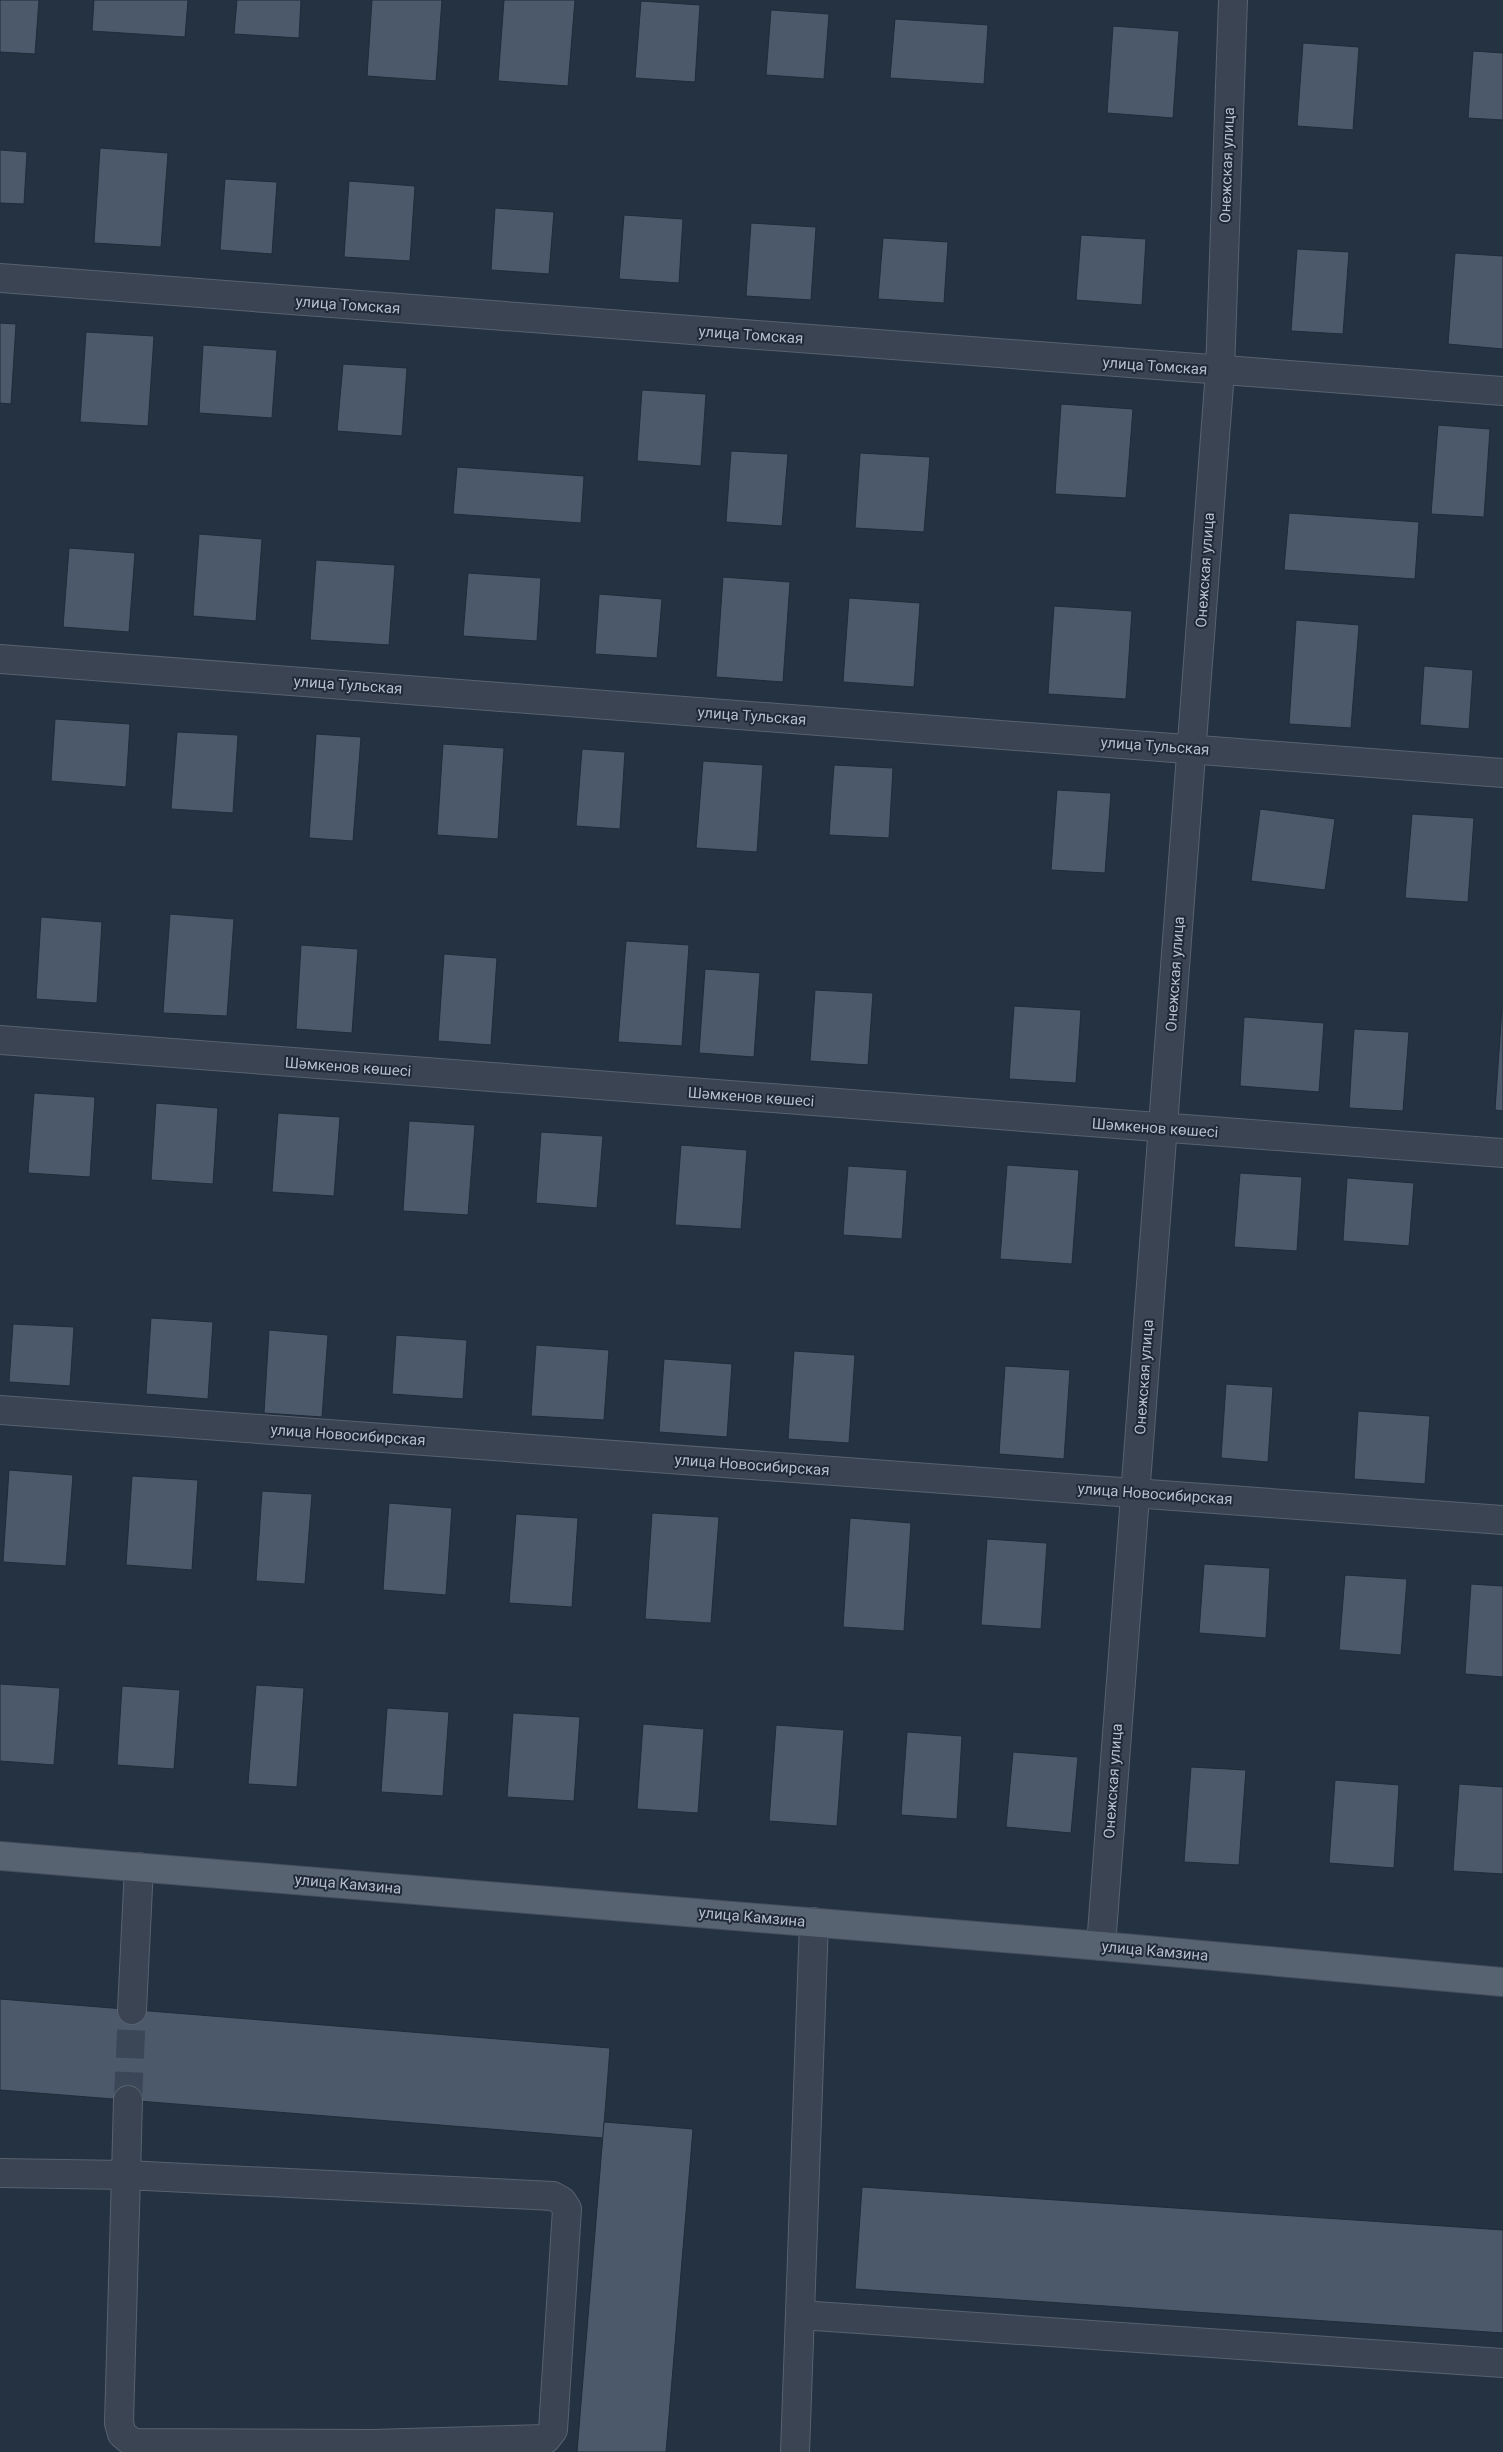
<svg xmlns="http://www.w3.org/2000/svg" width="1503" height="2452" font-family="Roboto,sans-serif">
	<rect width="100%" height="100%" fill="#253242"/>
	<g fill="#4c596b" stroke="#212b39">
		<path d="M0,0h39l-4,54 -35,-2z"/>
		<path d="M94,0h94l-3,37 -93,-6z"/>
		<path d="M237,0h64l-2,38 -65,-4z"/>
		<path d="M372,0h70l-6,81 -69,-5z"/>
		<path d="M504,0h71l-7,86 -70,-5z"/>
		<path d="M641,1l59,4 -5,77 -60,-4z"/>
		<path d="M771,10l58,4 -5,65 -58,-4z"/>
		<path d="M895,19l93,6 -4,59 -94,-6z"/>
		<path d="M1113,26l66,5 -6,87 -66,-5z"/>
		<path d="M1303,43l56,4 -6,83 -56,-4z"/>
		<path d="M1473,51l30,2v67l-35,-2z"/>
		<path d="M100,148l68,5 -7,94 -67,-4z"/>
		<path d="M0,150l27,2 -3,52 -24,-1z"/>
		<path d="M225,179l52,3 -5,72 -52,-4z"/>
		<path d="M349,181l66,5 -5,75 -66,-4z"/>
		<path d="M495,208l59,4 -5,62 -58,-4z"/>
		<path d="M624,215l59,4 -4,64 -60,-4z"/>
		<path d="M751,223l65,4 -5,73 -65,-4z"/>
		<path d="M1081,235l65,4 -4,66 -66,-5z"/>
		<path d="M883,238l65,4 -4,61 -66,-4z"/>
		<path d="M1297,249l52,3 -6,82 -52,-3z"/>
		<path d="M1455,253l48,3v93l-55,-5z"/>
		<path d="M0,323l16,1 -5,80 -11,-1z"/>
		<path d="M86,332l68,4 -6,90 -68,-4z"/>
		<path d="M203,345l74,5 -5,68 -73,-5z"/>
		<path d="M343,364l64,4 -5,68 -65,-5z"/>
		<path d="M642,390l64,4 -5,72 -64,-5z"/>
		<path d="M1061,404l72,5 -7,89 -71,-4z"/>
		<path d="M1438,425l52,4 -6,88 -53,-3z"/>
		<path d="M731,451l57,3 -6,72 -56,-4z"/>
		<path d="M860,453l70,4 -6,75 -69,-4z"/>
		<path d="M457,467l127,9 -3,47 -128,-9z"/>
		<path d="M1289,513l130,9 -4,57 -131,-9z"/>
		<path d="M199,534l63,5 -6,82 -63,-5z"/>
		<path d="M69,548l66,5 -6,79 -66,-5z"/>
		<path d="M316,560l79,5 -6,80 -79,-5z"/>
		<path d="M468,573l73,5 -4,63 -74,-5z"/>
		<path d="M723,577l67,5 -7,100 -67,-5z"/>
		<path d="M599,594l63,5 -5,59 -62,-4z"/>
		<path d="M849,598l71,5 -6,84 -71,-5z"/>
		<path d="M1054,606l78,5 -6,88 -78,-5z"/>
		<path d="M1296,620l63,5 -8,103 -62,-4z"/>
		<path d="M1424,666l49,4 -4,59 -49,-4z"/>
		<path d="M55,719l75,5 -4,63 -75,-6z"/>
		<path d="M177,732l61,3 -5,78 -62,-4z"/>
		<path d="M316,734l45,3 -8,104 -44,-3z"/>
		<path d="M443,744l61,4 -6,91 -61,-4z"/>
		<path d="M582,749l43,3 -5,77 -44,-3z"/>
		<path d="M703,761l60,4 -6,87 -61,-4z"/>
		<path d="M834,765l59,3 -4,70 -60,-3z"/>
		<path d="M1057,790l54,3 -6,80 -54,-3z"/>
		<path d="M1260,809l75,10 -10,71 -74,-9z"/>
		<path d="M1412,814l62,4 -6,84 -63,-4z"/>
		<path d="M170,914l64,5 -7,97 -64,-3z"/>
		<path d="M41,917l61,5 -5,81 -61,-4z"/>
		<path d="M626,941l63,4 -7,101 -64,-4z"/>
		<path d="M301,945l57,4 -6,84 -56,-4z"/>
		<path d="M444,954l53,4 -6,87 -53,-4z"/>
		<path d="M705,969l55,4 -6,84 -55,-4z"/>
		<path d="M815,990l58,3 -5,72 -58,-4z"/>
		<path d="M1014,1006l67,4 -5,73 -67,-4z"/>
		<path d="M1502,1008h1v103l-8,-1z"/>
		<path d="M1244,1017l80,6 -5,69 -79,-6z"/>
		<path d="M1354,1029l55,3 -6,79 -54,-3z"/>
		<path d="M34,1093l61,4 -5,80 -62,-4z"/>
		<path d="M156,1103l62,5 -5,76 -62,-4z"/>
		<path d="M278,1113l62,4 -6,79 -62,-4z"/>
		<path d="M409,1121l66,4 -7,90 -65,-4z"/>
		<path d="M541,1132l62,4 -6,72 -61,-5z"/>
		<path d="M681,1145l66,5 -6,79 -66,-4z"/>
		<path d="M1007,1165l72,5 -7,94 -72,-5z"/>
		<path d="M848,1166l59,4 -5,69 -59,-4z"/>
		<path d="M1240,1173l62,4 -5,74 -63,-4z"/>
		<path d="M1347,1178l67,5 -5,63 -66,-5z"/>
		<path d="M151,1318l62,4 -5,77 -62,-5z"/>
		<path d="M13,1324l61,3 -4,59 -61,-4z"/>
		<path d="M269,1330l59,5 -6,82 -58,-4z"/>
		<path d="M396,1335l71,5 -4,59 -71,-5z"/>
		<path d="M536,1345l73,5 -5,70 -73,-4z"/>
		<path d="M794,1351l61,4 -6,88 -61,-4z"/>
		<path d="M664,1359l68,5 -5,73 -68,-5z"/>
		<path d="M1005,1366l65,4 -6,89 -65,-5z"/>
		<path d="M1226,1384l47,3 -5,75 -47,-4z"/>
		<path d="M1358,1411l72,5 -5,68 -71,-5z"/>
		<path d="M9,1470l64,5 -7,91 -63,-4z"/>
		<path d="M132,1476l66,4 -6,90 -66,-5z"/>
		<path d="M262,1491l50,3 -7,90 -49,-3z"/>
		<path d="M389,1503l63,5 -6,87 -63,-5z"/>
		<path d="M652,1513l67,4 -8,106 -66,-4z"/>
		<path d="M516,1514l62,4 -6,89 -63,-4z"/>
		<path d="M850,1518l61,5 -7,108 -61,-4z"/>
		<path d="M987,1539l60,4 -6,86 -60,-4z"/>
		<path d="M1204,1564l66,4 -4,70 -67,-5z"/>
		<path d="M1345,1575l62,4 -6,76 -62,-5z"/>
		<path d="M1471,1584l32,2v91l-38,-3z"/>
		<path d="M0,1684l60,4 -6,77 -54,-4z"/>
		<path d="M256,1685l48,3 -7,99 -49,-3z"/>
		<path d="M122,1686l58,4 -6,79 -57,-4z"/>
		<path d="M387,1708l62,4 -6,84 -62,-4z"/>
		<path d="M513,1713l67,4 -6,84 -67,-4z"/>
		<path d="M643,1724l61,5 -6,84 -61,-4z"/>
		<path d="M776,1725l68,5 -7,96 -68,-5z"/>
		<path d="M907,1732l55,4 -5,83 -56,-4z"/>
		<path d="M1013,1752l65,5 -7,76 -65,-6z"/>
		<path d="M1191,1767l55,3 -7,95 -55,-3z"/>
		<path d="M1335,1780l64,5 -5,83 -65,-5z"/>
		<path d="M1459,1784l44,3v87l-50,-3z"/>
		<path d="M0,1999l610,49 -7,90 -603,-48z"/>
		<path d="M604,2122l89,7 -27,323h-89z"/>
		<path d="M862,2187l641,43v103l-648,-44z"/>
	</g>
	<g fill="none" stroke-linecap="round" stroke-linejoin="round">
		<path stroke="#3b4757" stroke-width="28" stroke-dasharray="28 14" stroke-linecap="butt" d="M128,2100l4,-90"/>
		<defs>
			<g id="minor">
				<path d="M0,278l1503,113"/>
				<path d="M0,659l1503,114"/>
				<path d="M0,1040l1503,113"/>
				<path d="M0,1410l1503,110"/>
				<path d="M1101,1946l119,-1575 13,-371"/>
				<path d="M132,2010l7,-143"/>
				<path d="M0,2173l126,2 2,-75"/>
				<path d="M126,2175l427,21 9,5 5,8 -14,221 -7,9 -174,5 -239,-1 -11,-9 -3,-11z"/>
				<path d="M800,2315l703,48"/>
				<path d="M795,2452l19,-530"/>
			</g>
			<path id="major" d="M0,1856l1101,90 402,36"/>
		</defs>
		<use href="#minor" stroke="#58626f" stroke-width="30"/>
		<use href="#major" stroke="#444d5b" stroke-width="30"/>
		<use href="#minor" stroke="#3a4452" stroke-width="28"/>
		<use href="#major" stroke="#586372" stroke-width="28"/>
	</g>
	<g text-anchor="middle" stroke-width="4" stroke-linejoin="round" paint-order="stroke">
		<g font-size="15" fill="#b7bfcc" stroke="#1f2937">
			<text transform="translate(1227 165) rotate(-88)" y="5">Онежская улица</text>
			<text transform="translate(348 305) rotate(4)" y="5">улица Томская</text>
			<text transform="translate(751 335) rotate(4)" y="5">улица Томская</text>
			<text transform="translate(1155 366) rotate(4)" y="5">улица Томская</text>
			<text transform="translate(1205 570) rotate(-86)" y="5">Онежская улица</text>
			<text transform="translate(348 685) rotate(4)" y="5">улица Тульская</text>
			<text transform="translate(752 716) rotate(4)" y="5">улица Тульская</text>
			<text transform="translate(1155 746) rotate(4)" y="5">улица Тульская</text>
			<text transform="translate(1175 974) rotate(-86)" y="5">Онежская улица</text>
			<text transform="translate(348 1067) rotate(4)" y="5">Шәмкенов көшесі</text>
			<text transform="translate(751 1097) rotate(4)" y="5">Шәмкенов көшесі</text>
			<text transform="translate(1155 1128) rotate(4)" y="5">Шәмкенов көшесі</text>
			<text transform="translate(1144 1377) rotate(-86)" y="5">Онежская улица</text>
			<text transform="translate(348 1435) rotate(4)" y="5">улица Новосибирская</text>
			<text transform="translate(752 1465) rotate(4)" y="5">улица Новосибирская</text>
			<text transform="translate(1155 1494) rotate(4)" y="5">улица Новосибирская</text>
			<text transform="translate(1113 1781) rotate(-86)" y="5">Онежская улица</text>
			<text transform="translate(348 1884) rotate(5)" y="5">улица Камзина</text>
			<text transform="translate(752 1917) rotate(5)" y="5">улица Камзина</text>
			<text transform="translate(1155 1951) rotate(5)" y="5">улица Камзина</text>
		</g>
	</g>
</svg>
